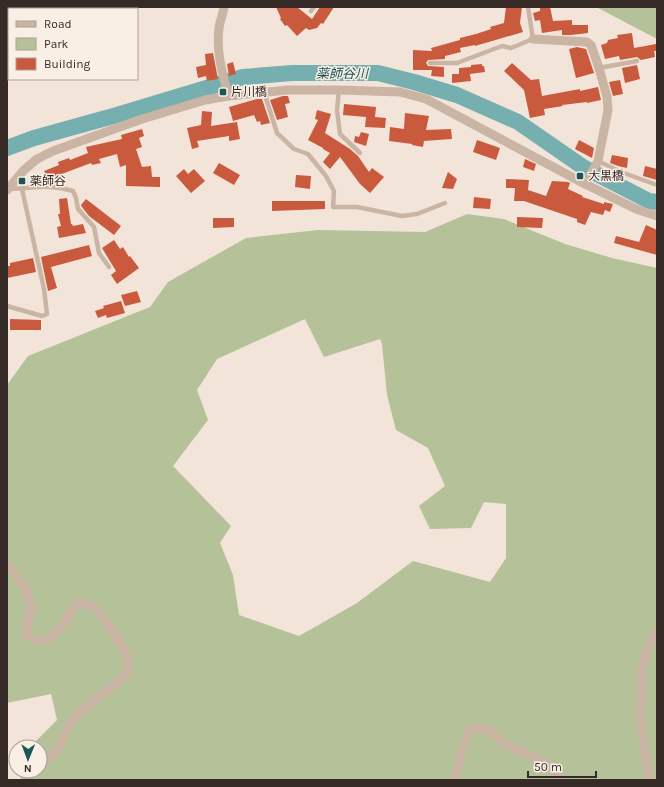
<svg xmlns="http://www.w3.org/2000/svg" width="664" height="787" font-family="Karla,'Noto Sans JP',sans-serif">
	<rect width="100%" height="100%" fill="#f2e4d8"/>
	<g fill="#b5c198" fill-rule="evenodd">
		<path d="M596,7h61v32z"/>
		<path d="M467,214l37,5 61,25 47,14 45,10v512h-636l1,-9h18v-24h-10l27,-27 -6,-26 -44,9v-318l21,-29 122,-49 18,-25 78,-44 72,-8 107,2zM305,319l19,38 56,-18 2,5 5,51 9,35 32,18 17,38 -26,20 11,23 41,-1 13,-26 22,2v54l-16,24 -77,-21 -56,42 -58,33 -60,-21 -6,-40 -13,-32 11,-17 -58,-60 35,-46 -11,-30 20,-31z"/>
	</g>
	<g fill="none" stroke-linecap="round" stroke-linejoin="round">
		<path stroke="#76afaf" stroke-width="16" d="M7,148l27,-10 83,-23 126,-38 49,-4h86l36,9 43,13 61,27 65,45 66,34 8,1"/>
	</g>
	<g fill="#ca5a3e">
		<path d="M276,7h21l15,12 8,-12h14l-11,17 -2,-1 -4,5 -8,2 -3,-2 -9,8 -10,-11 -2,1 -5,-7 1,-1z"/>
		<path d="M506,7h16l-2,16 3,9 -48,14v-1l-15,3 1,4 -16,4v3l-17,1 -2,3 2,3 16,1v10l-13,-1 1,-6h-19v-20l19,1 -1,-3 29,-8v-2l16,-4 15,-5 -1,-2 14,-4z"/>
		<path d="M540,7h10l3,14 19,-1v5h16v8l-17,2h-9v-5l-20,3 -2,-13 -5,1 -2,-8 7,-2z"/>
		<path d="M632,33l2,15 22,-4 1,7h-3l1,6 -14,3 -4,-3 -17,3 -1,-4 -14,3 -4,-14 6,-2 1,-3 10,-2 -1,-3z"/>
		<path d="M577,47l9,2 8,24 -18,5 -7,-29z"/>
		<path d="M213,53l5,26 -11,2 -1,-5 -8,2 -2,-11 10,-2 -1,-11z"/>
		<path d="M233,62l3,12 -7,2 -2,-12z"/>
		<path d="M512,63l19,17 8,-1 3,17 38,-7v2l18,-4 3,13 -14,3v-1l-25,3 1,1 -19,3 1,6 -15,3 -6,-28 -20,-19z"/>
		<path d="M482,64v2h2l1,6 -15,2 1,7 -19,2v-9h7v-6l12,-1v-2z"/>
		<path d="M637,65l3,14 -15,4 -3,-15z"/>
		<path d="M620,80l3,14 -10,2 -4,-14z"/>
		<path d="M283,96h5l2,7 -5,1 3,13 -11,3 -7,-20z"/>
		<path d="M257,99h5l8,24 -9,2 -1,-4 -3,1 -3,-7 -21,6 -4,-14z"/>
		<path d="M344,104l32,3 -1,10 11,1 -1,10 -20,-1 1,-10 -23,-2z"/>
		<path d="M317,110l14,4 -6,19 25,16 8,7 11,16 3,-4 12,9 -14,16 -10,-9 -20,-27 -10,12 -7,-7 7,-9 -7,-4v-1l-15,-8 10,-20 -3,-1z"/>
		<path d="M202,111l10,1 -1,14 26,-4 3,17 -11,2v-5l-32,5 2,6 -7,2 -5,-21 14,-3z"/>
		<path d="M405,113l24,3 -3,14 25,-1 1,10 -28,2 -1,6 -11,-2v-1l-23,-3 1,-14 14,2z"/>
		<path d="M142,129l2,7 -5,2 3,9 -6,2 6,18 9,-1 1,11h8v10l-34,-1v-21l-6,2 -3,-13 -18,5 2,4 -9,2 -1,-2 -32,12 1,2 -11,5 -5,-11 15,-6 -1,-3 11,-4 1,2 18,-7 -2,-6 36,-8 -1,-4z"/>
		<path d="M361,132l8,2 -3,12 -12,-4 1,-6 4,1z"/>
		<path d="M477,140l23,8 -4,12 -23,-8z"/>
		<path d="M579,140l15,8 -2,10 -17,-9z"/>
		<path d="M612,155l16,3 -1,10 -9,-2 -8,-3z"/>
		<path d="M525,159l11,5 -2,7 -11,-4z"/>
		<path d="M219,163l21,12 -6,10 -21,-12z"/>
		<path d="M645,166l12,3v11l-14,-4z"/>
		<path d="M184,169l4,5 6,-5 11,12 -14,12 -15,-17z"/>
		<path d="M448,172l9,7 -4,10 -11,-1z"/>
		<path d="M296,175l15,1 -1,13 -15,-2z"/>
		<path d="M506,179l23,1 -1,10 18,6 6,-15 16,1 2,1 -2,6 15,7 -1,1 22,7v-2l9,2 -3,8 -5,-2 -2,5 -12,-3 -6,13 -8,-3v-3l-53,-18h-10l1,-13h-9z"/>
		<path d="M474,197l17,2 -1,10 -17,-1z"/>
		<path d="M67,198l4,26h1l1,2 10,-2 3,9 -27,5 -2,-11 4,-1 -3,-12h2l-1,-15z"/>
		<path d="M86,199l35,27 -7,9 -25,-19 -7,-9 -1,-2z"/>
		<path d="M272,201h53v8l-53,2z"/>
		<path d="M517,217l26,1 -1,10 -25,-1z"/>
		<path d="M213,218h21v9l-21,1z"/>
		<path d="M646,225l11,5v25l-43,-12 2,-7 23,6z"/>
		<path d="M114,240l6,9 3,-2 6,10 1,-1 9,12 -22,16 -6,-9 5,-4 -14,-23z"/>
		<path d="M89,245l3,11 -41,11 6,21 -9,3 -7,-34z"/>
		<path d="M33,258l3,14 -29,6v-12h3v-3z"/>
		<path d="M137,291l4,11 -16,4 -4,-11z"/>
		<path d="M121,301l4,12 -18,5 -1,-3 -8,3 -3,-7 9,-3 -1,-2z"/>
		<path d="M10,319l31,1v10h-31z"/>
	</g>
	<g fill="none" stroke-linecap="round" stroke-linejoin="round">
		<g stroke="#cab4a4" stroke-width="4.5">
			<path d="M13,9l2,-2"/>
			<path d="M311,11l3,-4"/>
			<path d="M7,15l2,-2"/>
			<path d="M430,63h27l45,-17 9,2 22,-9 -5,-32"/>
			<path d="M599,68l38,-7"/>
			<path d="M339,90l-2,20 3,24 20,19"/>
			<path d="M264,92l13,41 17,16 14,5 18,22 8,15 -1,16h24l45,9 15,-2 28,-11"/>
			<path d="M598,161l23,11 36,13"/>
			<path d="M9,189c24,0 40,-6 64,2l3,7 2,11 16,18 5,26 10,14"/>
			<path d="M7,306l35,10 5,-2 -3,-25 -22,-100"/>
		</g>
		<g stroke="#cab4a4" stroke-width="9">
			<path d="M224,7c-1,7 -4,14 -5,21 -3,22 3,47 10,68"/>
			<path d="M533,39l54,3 4,3 8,23 8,29 1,13 -10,51 -13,23"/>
			<path d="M7,190l17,-20 13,-11 16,-8 89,-32 63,-19 24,-4 58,-6h52l61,2 26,7 159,85 51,25 21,7"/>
			<path d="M7,565l20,25 4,18 -5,25c26,23 37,-14 52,-30 3,0 7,0 10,1 11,3 33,39 38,50 3,7 2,14 0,21l-47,38 -9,11 -7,12 -4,13 -19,16"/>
			<path d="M25,780l9,-9"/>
			<path d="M455,780l7,-29 6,-19 6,-4 13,1 18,15 42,19 9,12 3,5"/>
			<path d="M650,780l-11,-66 3,-22v-24l5,-20 10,-16"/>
		</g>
	</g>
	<g fill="#1a5657" stroke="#f9efe4" stroke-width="1.5">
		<rect x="219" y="88" width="8" height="8" rx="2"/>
		<rect x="576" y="172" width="8" height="8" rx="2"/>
		<rect x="18" y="177" width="8" height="8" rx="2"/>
	</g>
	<g text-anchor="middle" stroke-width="3" stroke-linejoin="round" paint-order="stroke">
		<g font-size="12" fill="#352a26" stroke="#f9efe4" text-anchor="start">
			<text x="231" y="96">片川橋</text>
			<text x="588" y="180">大黒橋</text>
			<text x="30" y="185">薬師谷</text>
		</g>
		<g font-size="13" font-style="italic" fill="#1a5657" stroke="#f9efe4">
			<text x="342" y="78">薬師谷川</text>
		</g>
	</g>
	<rect width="664" height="787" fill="none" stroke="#352a26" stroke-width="16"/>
	<rect x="8" y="8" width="130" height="72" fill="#f9efe4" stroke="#aba098"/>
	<rect x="16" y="21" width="20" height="6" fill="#cab4a4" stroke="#aba098"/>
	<text x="44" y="28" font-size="12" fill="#352a26">Road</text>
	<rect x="16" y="38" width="20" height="12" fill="#b5c198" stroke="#aba098"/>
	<text x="44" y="48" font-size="12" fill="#352a26">Park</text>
	<rect x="16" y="58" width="20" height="12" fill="#ca5a3e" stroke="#aba098"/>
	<text x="44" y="68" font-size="12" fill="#352a26">Building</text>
	<g transform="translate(28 759) rotate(181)"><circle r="19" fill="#f9efe4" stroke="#aba098"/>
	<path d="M0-3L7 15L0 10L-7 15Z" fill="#1a5657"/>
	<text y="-6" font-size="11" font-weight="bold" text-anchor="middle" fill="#352a26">N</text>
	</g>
	<path d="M528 771v6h68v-6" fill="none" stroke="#352a26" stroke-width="2"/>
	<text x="534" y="771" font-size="12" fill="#352a26" stroke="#f9efe4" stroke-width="3" paint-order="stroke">50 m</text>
</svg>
